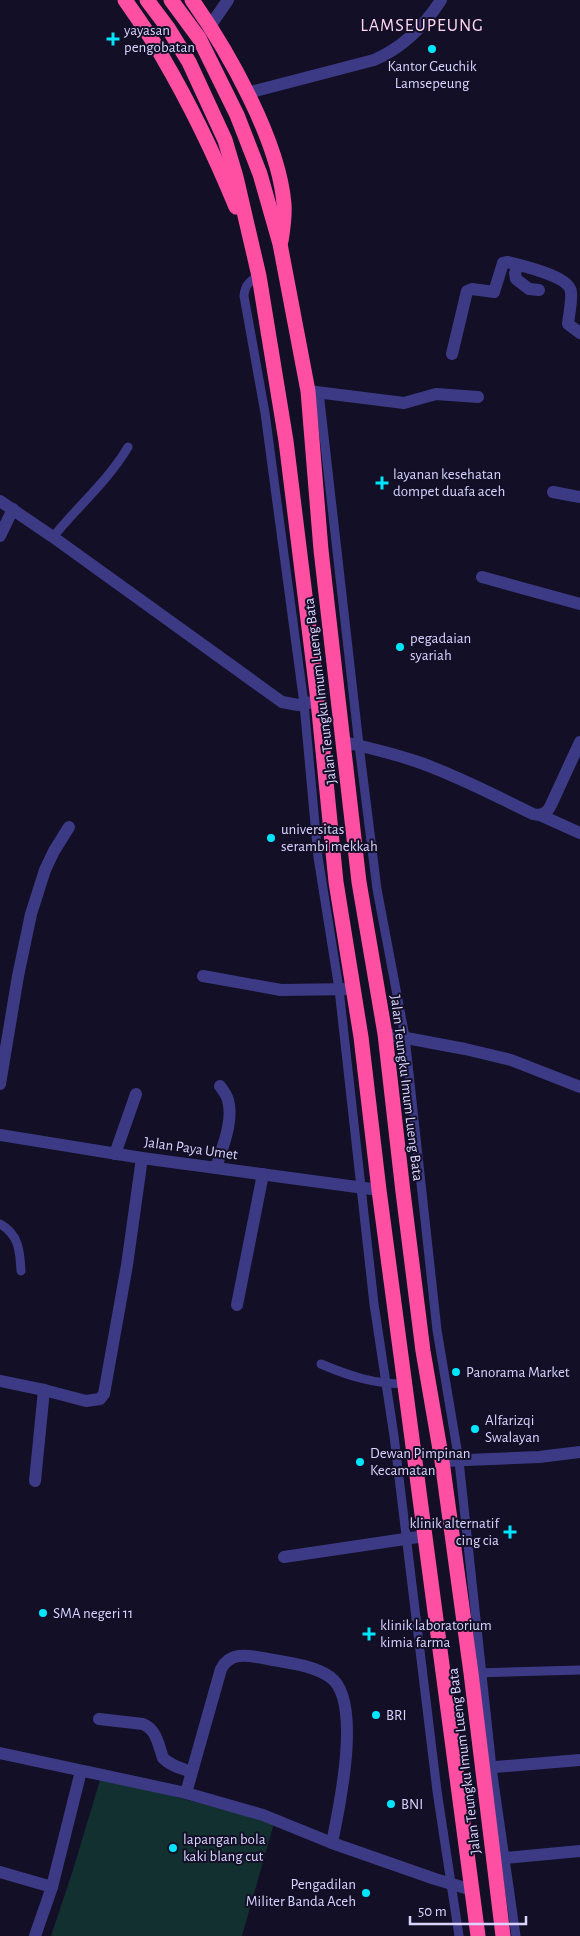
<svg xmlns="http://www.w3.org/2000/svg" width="580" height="1936" font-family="'Alegreya Sans',sans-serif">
	<rect width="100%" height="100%" fill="#130f26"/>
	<path fill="#12302f" d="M101,1777l173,46 -32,113h-191l21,-63z"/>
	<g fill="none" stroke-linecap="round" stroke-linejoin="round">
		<g stroke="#3d3a85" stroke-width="9">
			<path d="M259,276c-9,5 -14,8 -15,20l21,117 39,291 14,153 21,132 35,315 20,132 43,355 22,145"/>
			<path d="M319,392l40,353 18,144 28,148 32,293 22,131 33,307 24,168"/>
			<path d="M53,537c25,-31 55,-56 75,-90"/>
			<path d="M0,1224c19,10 20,28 21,47"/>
			<path d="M321,1364c28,12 53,20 84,20"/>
			<path d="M477,1673l103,-3"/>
		</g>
		<g stroke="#3d3a85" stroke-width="12">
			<path d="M210,26l18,-26"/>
			<path d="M247,93l127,-33c28,-12 51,-35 67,-60"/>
			<path d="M518,265l-3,8 1,6 13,10 10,1"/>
			<path d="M452,354l15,-63 5,-2 22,3 9,-29 5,-1c14,4 62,14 63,30 1,10 -2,22 -3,32l12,9"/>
			<path d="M308,391l96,12 32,-9 42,3"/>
			<path d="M553,492l27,5"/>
			<path d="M0,501l53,36 229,165 16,3 20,-4"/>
			<path d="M0,536l13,-27"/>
			<path d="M482,577l98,27"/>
			<path d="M344,742c26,6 52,12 77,21 39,14 75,33 112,51 8,2 13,0 17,-7l30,-65"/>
			<path d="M540,815l40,18"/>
			<path d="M203,976l78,14 73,-1"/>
			<path d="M385,1034l80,15 46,11 69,27"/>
			<path d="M0,1084l18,-108 13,-62 14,-44 9,-19 15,-24"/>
			<path d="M0,1135l142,23 237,32"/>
			<path d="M115,1154l21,-60"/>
			<path d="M216,1168c6,-20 18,-47 12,-68 -1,-4 -5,-10 -8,-14"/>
			<path d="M237,1305l26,-131"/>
			<path d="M0,1381l44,9 -9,91"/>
			<path d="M44,1390l42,11 14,-2 4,-5 23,-129 15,-107"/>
			<path d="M442,1461l97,-4 41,-5"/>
			<path d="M284,1557l141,-21"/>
			<path d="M99,1719l44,5c14,6 15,20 20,34 8,8 18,10 28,14"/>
			<path d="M0,1753l186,40 77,22 69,28 103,36 37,11"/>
			<path d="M483,1768l97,-8"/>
			<path d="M186,1793l35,-124c10,-19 29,-13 47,-10 20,4 45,6 62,18 33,23 9,131 2,166"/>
			<path d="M494,1859l86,-8"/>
			<path d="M0,1872l52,15"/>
			<path d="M35,1936l17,-49 29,-116"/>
		</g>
		<g stroke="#ff4fa3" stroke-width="15">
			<path d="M125,0c13,19 27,38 38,58 28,48 52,98 73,149"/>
			<path d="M147,0l21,28 21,34 36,78 11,37 23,99 27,165 32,260 18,181 25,155 18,153 99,746"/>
			<path d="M171,0l28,38 38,77 23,59 20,70 28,147 13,159 38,332 26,152 18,158 20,159 19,110 29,212 32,263"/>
			<path d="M192,0c36,51 87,141 92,204 1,13 -1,25 -3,37"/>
		</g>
	</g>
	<g fill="#00e5ff" stroke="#130f26" stroke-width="2">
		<path d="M110.5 31.5h5v5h5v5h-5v5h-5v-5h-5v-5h5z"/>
		<circle cx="432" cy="49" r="5"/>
		<path d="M379.5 475.5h5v5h5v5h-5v5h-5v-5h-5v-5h5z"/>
		<circle cx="400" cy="647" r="5"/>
		<circle cx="271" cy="838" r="5"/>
		<circle cx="456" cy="1372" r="5"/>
		<circle cx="475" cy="1429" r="5"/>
		<circle cx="360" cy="1462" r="5"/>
		<path d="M507.5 1524.5h5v5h5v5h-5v5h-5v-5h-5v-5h5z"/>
		<circle cx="43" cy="1613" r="5"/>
		<path d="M366.5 1626.5h5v5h5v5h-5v5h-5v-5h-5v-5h5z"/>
		<circle cx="376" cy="1715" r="5"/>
		<circle cx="391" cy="1804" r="5"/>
		<circle cx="173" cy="1848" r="5"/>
		<circle cx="366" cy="1893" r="5"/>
	</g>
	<g text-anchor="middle" stroke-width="4" stroke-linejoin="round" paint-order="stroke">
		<g font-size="15" fill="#d9d4ff" stroke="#130f26" text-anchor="start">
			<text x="124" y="35">yayasan<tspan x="124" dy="17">pengobatan</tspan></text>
			<text x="432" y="71" text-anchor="middle">Kantor Geuchik<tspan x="432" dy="17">Lamsepeung</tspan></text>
			<text x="393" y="479">layanan kesehatan<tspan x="393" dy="17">dompet duafa aceh</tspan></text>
			<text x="410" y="643">pegadaian<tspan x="410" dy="17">syariah</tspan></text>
			<text x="281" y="834">universitas<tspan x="281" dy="17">serambi mekkah</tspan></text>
			<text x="466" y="1377">Panorama Market</text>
			<text x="485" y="1425">Alfarizqi<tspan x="485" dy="17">Swalayan</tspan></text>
			<text x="370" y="1458">Dewan Pimpinan<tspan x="370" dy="17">Kecamatan</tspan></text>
			<text x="499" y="1528" text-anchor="end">klinik alternatif<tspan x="499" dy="17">cing cia</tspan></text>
			<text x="53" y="1618">SMA negeri 11</text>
			<text x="380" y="1630">klinik laboratorium<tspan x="380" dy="17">kimia farma</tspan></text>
			<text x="386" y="1720">BRI</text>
			<text x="401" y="1809">BNI</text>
			<text x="183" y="1844">lapangan bola<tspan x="183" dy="17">kaki blang cut</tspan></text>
			<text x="356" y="1889" text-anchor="end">Pengadilan<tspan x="356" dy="17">Militer Banda Aceh</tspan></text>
		</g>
		<g font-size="15" fill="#d9d4ff" stroke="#130f26">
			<text transform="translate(320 691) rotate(-97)" y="5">Jalan Teungku Imum Lueng Bata</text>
			<text transform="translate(407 1088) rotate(83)" y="5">Jalan Teungku Imum Lueng Bata</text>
			<text transform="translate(191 1148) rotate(8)" y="5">Jalan Paya Umet</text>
			<text transform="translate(464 1761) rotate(-97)" y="5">Jalan Teungku Imum Lueng Bata</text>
		</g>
		<g font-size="18" letter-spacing="1" fill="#ffd6f0" stroke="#130f26">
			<text x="422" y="31">LAMSEUPEUNG</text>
		</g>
	</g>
	<path d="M410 1916v8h116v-8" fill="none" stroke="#d9d4ff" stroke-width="2.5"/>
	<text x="418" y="1916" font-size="15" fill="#d9d4ff" stroke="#130f26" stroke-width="4" paint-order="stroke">50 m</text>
</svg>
